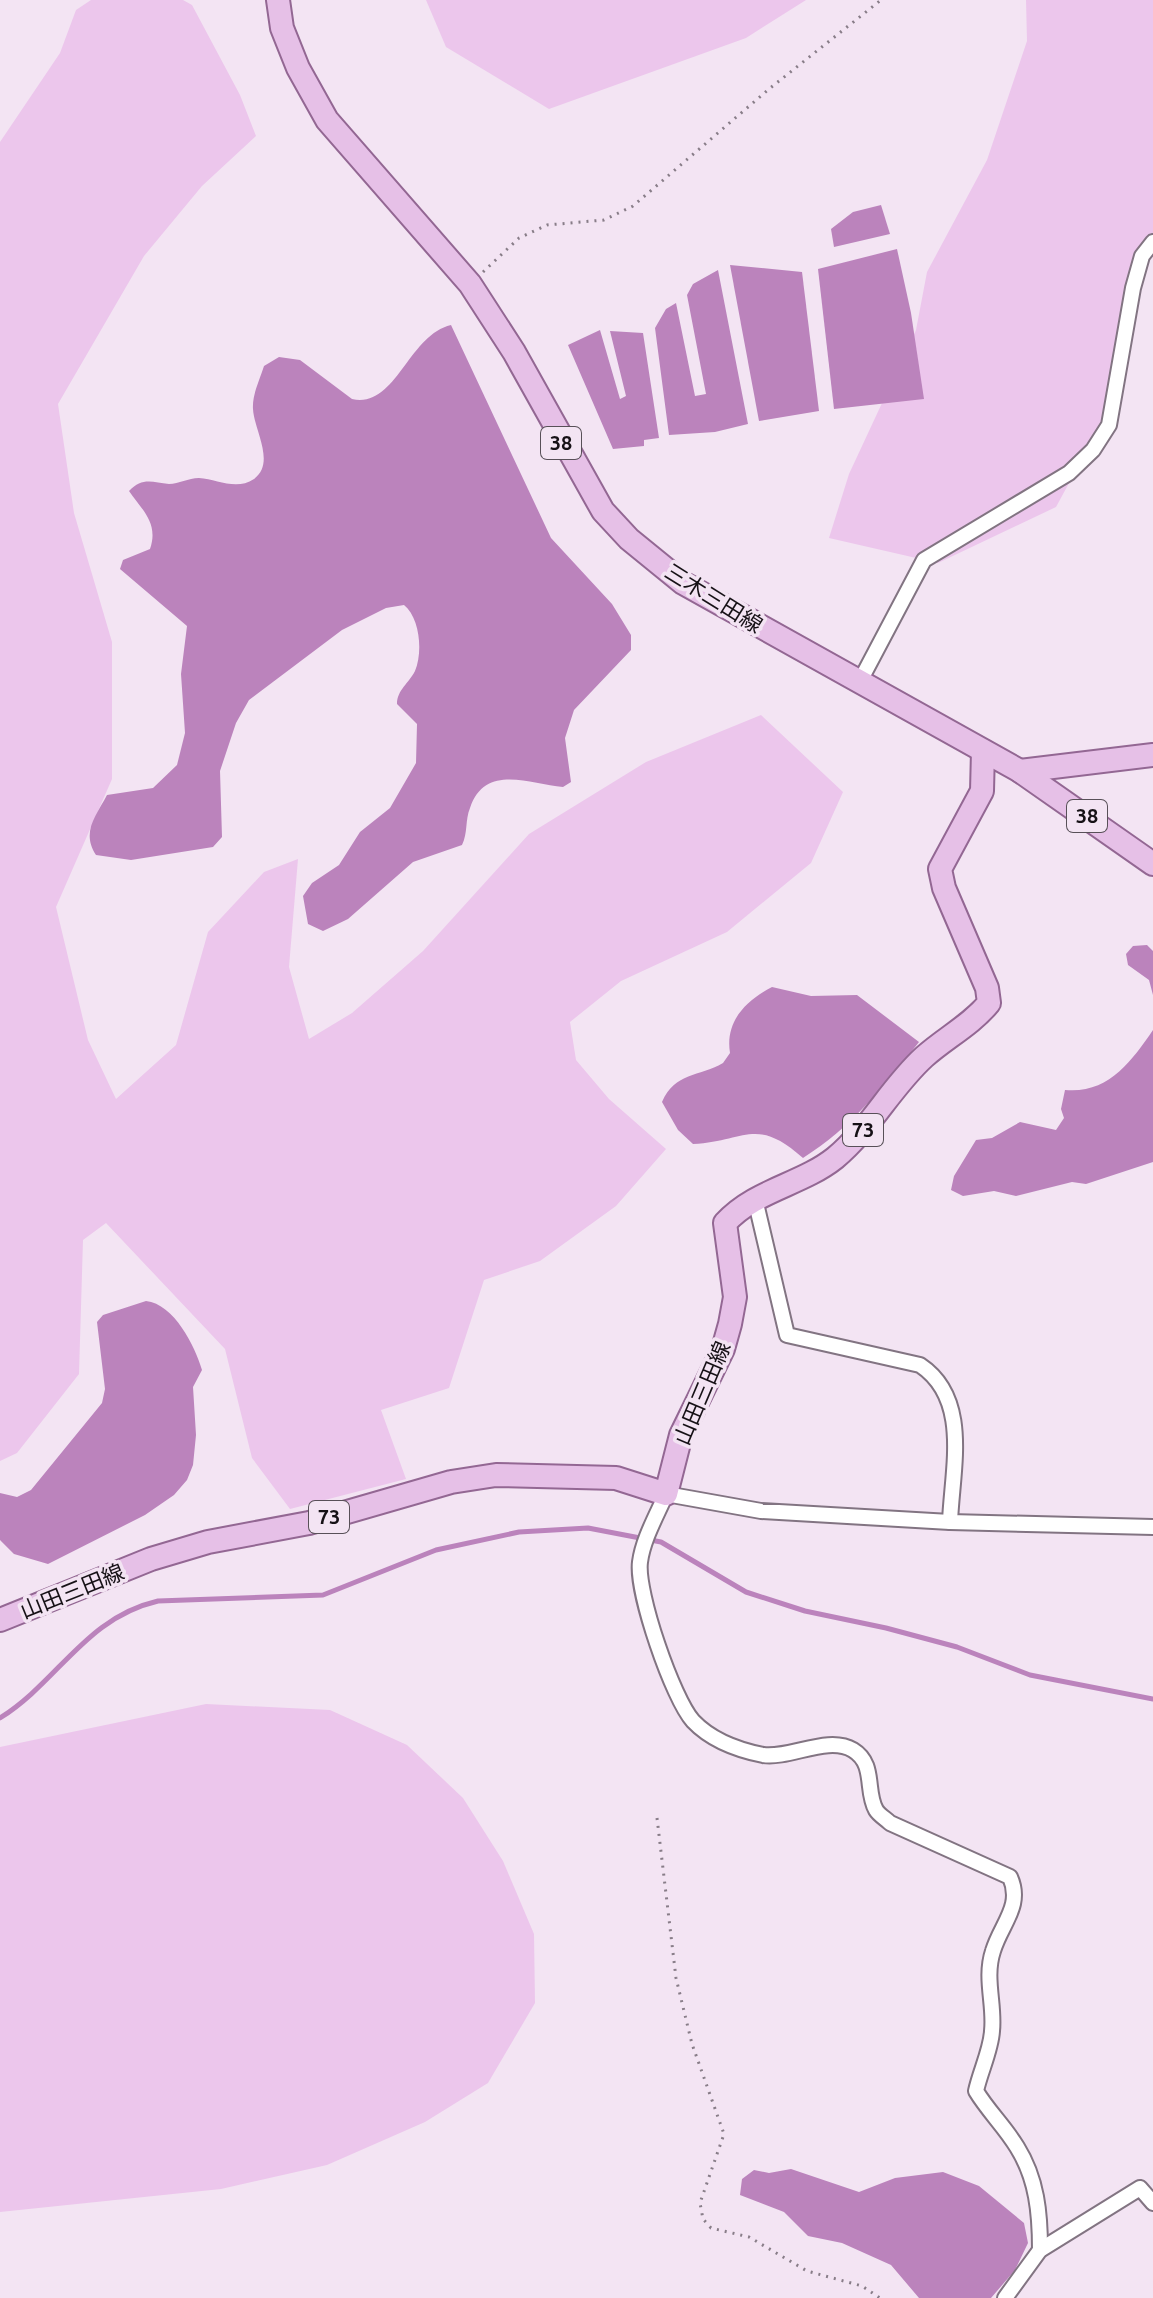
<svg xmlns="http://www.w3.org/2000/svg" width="1153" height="2298" font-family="Ubuntu,'Noto Sans JP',sans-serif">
	<rect width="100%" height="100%" fill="#f3e4f3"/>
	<g fill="#ecc6ec">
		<path d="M91,0h92l9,5 48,90 16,41 -54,50 -58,70 -86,148 16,109 38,129v137l-56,128 32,133 28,59 60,-54 32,-113 56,-60 34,-13 -9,108 20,72 43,-26 71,-62 106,-117 117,-72 115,-47 82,77 -32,71 -84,69 -106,49 -51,41 6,38 33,39 57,50 -50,57 -76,55 -56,19 -35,108 -68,22 25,69 -116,30 -38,-51 -27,-109 -119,-126 -23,17 -4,134 -62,79 -17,8v-1319l60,-89 16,-43z"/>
		<path d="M426,0h380l-60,38 -197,71 -103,-62z"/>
		<path d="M1026,0h127v253l-9,12 -32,139 -56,103 -118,56 -109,-25 20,-64 67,-144 11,-58 60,-112 40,-119z"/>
		<path d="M206,1704l124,6 77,35 56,53 40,63 31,73 1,69 -47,80 -63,39 -98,43 -106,24 -221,23v-465z"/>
	</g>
	<g fill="#bb83bc">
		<path d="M881,205l9,29 -56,13 -3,-18 22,-17z"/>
		<path d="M897,249l14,64 13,86 -90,10 -16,-140z"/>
		<path d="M730,265l72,7 17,139 -60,10z"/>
		<path d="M718,270l30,154 -33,8 -46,3 -14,-107 11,-19 10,-6 19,93 11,-2 -19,-99 6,-11z"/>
		<path d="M451,325l100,213 61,66 19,31v15l-57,60 -9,28 6,44 -8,5c-33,-3 -78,-24 -93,21 -5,12 -2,25 -8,37l-49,17 -65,57 -25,12 -15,-7 -5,-28 9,-13 27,-18 21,-33 30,-24 26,-45 1,-39 -20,-20c0,-14 12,-21 18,-33 8,-19 5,-53 -11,-66l-18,3 -44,22 -93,70 -13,23 -16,48 2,66 -9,10 -82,13 -35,-5c-15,-23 0,-39 11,-60l46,-7 24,-23 8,-32 -4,-59 6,-48 -67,-57 3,-9 27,-11c9,-26 -8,-39 -21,-58 13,-14 23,-9 40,-7 10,0 19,-6 30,-6 18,1 37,13 55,1 22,-16 0,-49 -1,-70 -1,-14 7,-30 11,-43l15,-9 21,3 52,39c44,10 56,-64 99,-74z"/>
		<path d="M600,330l20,69 6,-3 -16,-65 33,2 16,105 -15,2v6l-31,3 -45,-104z"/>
		<path d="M1147,945l6,6v44l-4,-15 -21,-15 -2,-11 7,-8z"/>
		<path d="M772,987l39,9 46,-1 62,47c-36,45 -67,85 -116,116 -47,-42 -57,-17 -110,-14l-15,-14 -16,-28c13,-30 37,-25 61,-39l7,-10c-5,-31 15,-52 42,-66z"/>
		<path d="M1153,1030v132l-67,22 -14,-2 -56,14 -22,-5 -31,5 -12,-6 3,-14 22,-36 16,-2 28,-16 36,8 8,-12 -3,-9 4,-19c43,4 66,-28 88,-60z"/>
		<path d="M146,1301c28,3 49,45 56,69l-9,17 3,48 -3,30 -6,15 -13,15 -29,20 -97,49 -34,-10 -14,-14v-47l17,4 14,-7 71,-87 3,-14 -8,-67 6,-7z"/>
		<path d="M791,2169l68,23 36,-14 48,-6 36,14 45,37 4,20 -13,27 -24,28h-72l-28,-33 -49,-22 -34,-7 -24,-24 -44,-17 2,-16 12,-9 15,3z"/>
	</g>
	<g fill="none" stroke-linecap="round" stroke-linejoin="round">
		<path stroke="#bb83bc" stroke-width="5" d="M0,1718c59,-37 85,-100 158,-117l165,-6 113,-45 83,-18 69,-4 73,14 85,50 59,19 81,17 71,19 73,28 123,24"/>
		<defs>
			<g id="minor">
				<path d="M859,683l65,-123 145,-87 24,-23 16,-25 24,-137 9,-32 11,-14"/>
				<path d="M755,1199l32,136 133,30c51,34 32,104 30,157"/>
				<path d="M1040,2250c0,-37 -3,-71 -23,-103 -12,-20 -29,-36 -41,-56 4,-19 15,-41 16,-60 3,-26 -8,-53 1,-80 8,-27 30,-45 17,-74l-120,-54c-4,-4 -11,-8 -14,-13 -11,-19 0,-46 -23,-60 -25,-15 -63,9 -90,5 -25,-5 -52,-15 -70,-34 -20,-22 -57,-129 -53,-159 3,-23 17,-47 26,-68l95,17 189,11 203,5"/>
				<path d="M1005,2298l35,-48 100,-62 13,15"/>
			</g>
			<g id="primary">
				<path d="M278,0l4,28 16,40 29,52 143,164 44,68 89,159 26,28 54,44 337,188 133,93"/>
				<path d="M1020,771l133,-16"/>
				<path d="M0,1620l151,-61 57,-17 101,-19 142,-41 45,-7 120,3 50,16 15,-59 42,-86 7,-25 5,-27 -10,-74c30,-33 76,-38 110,-65 35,-29 56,-71 89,-101 21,-19 47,-32 65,-54l-2,-15 -43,-100 -4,-19 42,-78 1,-40"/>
			</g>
		</defs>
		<use href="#minor" stroke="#827482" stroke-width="18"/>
		<use href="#primary" stroke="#936793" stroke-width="26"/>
		<g stroke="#887d88" stroke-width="3" stroke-dasharray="2 6" stroke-linecap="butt">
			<path d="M483,272l36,-34 28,-13 57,-5 29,-14 136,-117 112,-89"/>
			<path d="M657,1818l19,160 16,66 32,90 -24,69 3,16 8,9 38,9 58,34 55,15 18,12"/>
		</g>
		<use href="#minor" stroke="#fff" stroke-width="14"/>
		<use href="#primary" stroke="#e6c0e7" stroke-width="22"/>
	</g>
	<g text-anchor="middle" stroke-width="7" stroke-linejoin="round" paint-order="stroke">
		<g fill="#f3e4f3" stroke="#585058" stroke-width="2">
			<rect x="541" y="427" width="40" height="32" rx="6"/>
			<rect x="1067" y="800" width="40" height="32" rx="6"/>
			<rect x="843" y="1114" width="40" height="32" rx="6"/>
			<rect x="309" y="1501" width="40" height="32" rx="6"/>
		</g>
		<g font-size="20" font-weight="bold" fill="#161116">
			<text x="561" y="450">38</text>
			<text x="1087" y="823">38</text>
			<text x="863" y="1137">73</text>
			<text x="329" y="1524">73</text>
		</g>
		<g font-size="22" fill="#161116" stroke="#f3e4f3">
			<text transform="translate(714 598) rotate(32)" y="8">三木三田線</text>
			<text transform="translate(702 1393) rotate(-67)" y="8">山田三田線</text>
			<text transform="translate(72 1591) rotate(-22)" y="8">山田三田線</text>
		</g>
	</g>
</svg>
